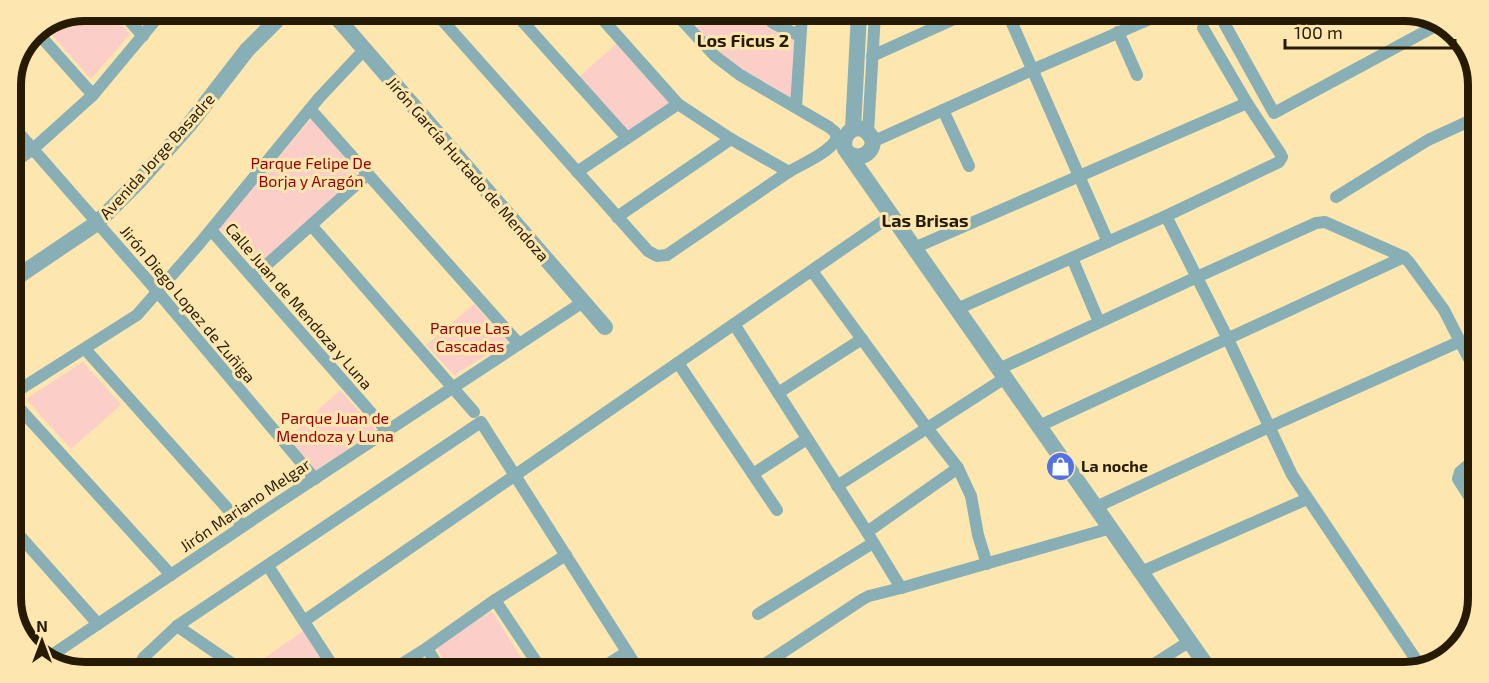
<svg xmlns="http://www.w3.org/2000/svg" width="1489" height="683" font-family="'Exo 2',sans-serif">
	<rect width="100%" height="100%" fill="#fee7af"/>
	<g fill="#fbcfc8">
		<path d="M85,11h24l21,23 -39,45 -46,-52z"/>
		<path d="M714,13h38l13,12 31,15 -5,59 -46,-27 -26,-21 -22,-23z"/>
		<path d="M617,43l53,60 -42,29 -49,-55z"/>
		<path d="M312,118l47,58 -102,91 -38,-39z"/>
		<path d="M474,304l34,38 -54,33 -28,-30z"/>
		<path d="M83,362l38,43 -50,44 -45,-50z"/>
		<path d="M340,390l36,40 -61,41 -26,-34z"/>
		<path d="M492,611l36,58 -79,-1 -14,-22z"/>
		<path d="M303,631l23,37h-71l-2,-2z"/>
	</g>
	<g fill="none" stroke-linecap="round" stroke-linejoin="round">
		<g stroke="#88afb5" stroke-width="12">
			<path d="M121,11l22,25"/>
			<path d="M435,12l213,239 9,5 10,-1c40,-27 80,-55 120,-82 16,-10 39,-18 50,-34"/>
			<path d="M514,12l113,126"/>
			<path d="M597,13l81,91 53,35 58,33"/>
			<path d="M675,13l40,43 25,19 89,52 6,5 2,7"/>
			<path d="M761,13l12,10 27,13"/>
			<path d="M1008,14l100,228"/>
			<path d="M1218,15l5,6 51,92 167,-90"/>
			<path d="M1203,28l44,75"/>
			<path d="M36,31l57,64"/>
			<path d="M1118,32l19,43"/>
			<path d="M872,56l93,-42"/>
			<path d="M796,107l6,-93"/>
			<path d="M310,109l209,235"/>
			<path d="M943,110l26,56"/>
			<path d="M11,124l146,167 158,188"/>
			<path d="M868,132l7,-118"/>
			<path d="M872,142l160,-72 127,-55"/>
			<path d="M11,165l22,-16 60,-54 70,-84"/>
			<path d="M577,172l101,-68"/>
			<path d="M1336,197l92,-57 50,-23"/>
			<path d="M1166,216l62,123 64,136 129,192"/>
			<path d="M617,217l114,-78"/>
			<path d="M311,225l163,187"/>
			<path d="M211,230l176,201"/>
			<path d="M914,248l333,-145 33,50 2,4 -3,5 -113,54 -209,93"/>
			<path d="M1072,258l27,64"/>
			<path d="M812,271l115,157 31,40 13,28 7,39 9,29"/>
			<path d="M253,277l115,-103"/>
			<path d="M734,324l133,208 34,56"/>
			<path d="M85,349l158,177"/>
			<path d="M678,363l99,147"/>
			<path d="M999,369l198,-92 119,-54 9,-1 79,35 5,5 35,48 24,47 7,11"/>
			<path d="M778,393l84,-54"/>
			<path d="M11,395l126,-80 63,-72 119,-145 45,-48"/>
			<path d="M11,399l160,176"/>
			<path d="M1039,426l365,-169"/>
			<path d="M753,474l54,-35"/>
			<path d="M837,486l168,-108"/>
			<path d="M1474,504l-16,-25 2,-7 14,-12"/>
			<path d="M1096,507l173,-80 192,-86"/>
			<path d="M11,526l87,98"/>
			<path d="M867,532l91,-64"/>
			<path d="M268,566l66,102"/>
			<path d="M1141,572l166,-73"/>
			<path d="M495,600l46,69"/>
			<path d="M758,614l115,-71"/>
			<path d="M304,621l588,-406"/>
			<path d="M177,626l60,41"/>
			<path d="M427,648l12,20"/>
			<path d="M46,659l227,-153 310,-204"/>
			<path d="M138,667l6,-10 33,-31 304,-204 157,247"/>
			<path d="M395,668l32,-20 68,-48 71,-45"/>
			<path d="M600,669l27,-17"/>
			<path d="M756,670l107,-71 6,-3 32,-8 210,-60"/>
			<path d="M1143,671l47,-30"/>
		</g>
		<g stroke="#88afb5" stroke-width="16">
			<path d="M332,12l273,315"/>
			<path d="M853,129l6,-115"/>
			<path d="M848,153c16,11 33,-8 20,-20 -12,-12 -27,1 -23,16l366,523"/>
			<path d="M11,281l86,-58 44,-44 48,-54 58,-75 39,-39"/>
		</g>
	</g>
	<defs>
		<symbol id="shop-disc" viewBox="-11 -11 22 22"><circle r="9.5" fill="#5171e6" stroke="#fee7af"/><path d="M-5-2.5h2.3a2.7 3.5 0 0 1 5.4 0H5L5.5 6h-11ZM-1.5-2.5h3a1.5 2.3 0 0 0-3 0Z" fill="#fff"/></symbol>
	</defs>
	<g fill-rule="evenodd">
		<use href="#shop-disc" x="1044" y="450" width="33" height="33"/>
	</g>
	<g text-anchor="middle" stroke-width="6" stroke-linejoin="round" paint-order="stroke">
		<g font-size="16" fill="#261b00" stroke="#fee7af">
			<text transform="translate(157 156) rotate(-48)" y="6">Avenida Jorge Basadre</text>
			<text transform="translate(468 169) rotate(49)" y="6">Jirón García Hurtado de Mendoza</text>
			<text transform="translate(188 304) rotate(50)" y="6">Jirón Diego Lopez de Zuñiga</text>
			<text transform="translate(299 306) rotate(49)" y="6">Calle Juan de Mendoza y Luna</text>
			<text transform="translate(245 505) rotate(-34)" y="6">Jirón Mariano Melgar</text>
		</g>
		<g font-size="16" fill="#9a0002" stroke="#fee7af">
			<text x="311" y="169">Parque Felipe De<tspan x="311" dy="18">Borja y Aragón</tspan></text>
			<text x="470" y="334">Parque Las<tspan x="470" dy="18">Cascadas</tspan></text>
			<text x="335" y="424">Parque Juan de<tspan x="335" dy="18">Mendoza y Luna</tspan></text>
		</g>
		<g font-size="16" font-weight="bold" fill="#261b00" stroke="#fee7af" text-anchor="start">
			<text x="1081" y="472">La noche</text>
		</g>
		<g font-size="18" font-weight="bold" fill="#261b00" stroke="#fee7af">
			<text x="743" y="47">Los Ficus 2</text>
			<text x="925" y="227">Las Brisas</text>
		</g>
	</g>
	<path d="M0 0H1489V683H0ZM85 21H1404A64 64 0 0 1 1468 85V598A64 64 0 0 1 1404 662H85A64 64 0 0 1 21 598V85A64 64 0 0 1 85 21Z" fill="#fee7af" fill-rule="evenodd"/>
	<path fill="none" stroke="#261b00" stroke-width="8" d="M85 21H1404A64 64 0 0 1 1468 85V598A64 64 0 0 1 1404 662H85A64 64 0 0 1 21 598V85A64 64 0 0 1 85 21Z"/>
	<g transform="translate(42 641)" stroke="#fee7af" stroke-width="4.5" paint-order="stroke">
	<path d="M0-4.5L10 22L0 15L-10 22Z" fill="#261b00"/>
	<text y="-9" font-size="16" font-weight="bold" text-anchor="middle" fill="#261b00">N</text>
	</g>
	<path d="M1285 39v9h170v-9" fill="none" stroke="#261b00" stroke-width="3"/>
	<text x="1294" y="39" font-size="18" fill="#261b00" stroke="#fee7af" stroke-width="4.5" paint-order="stroke">100 m</text>
</svg>
